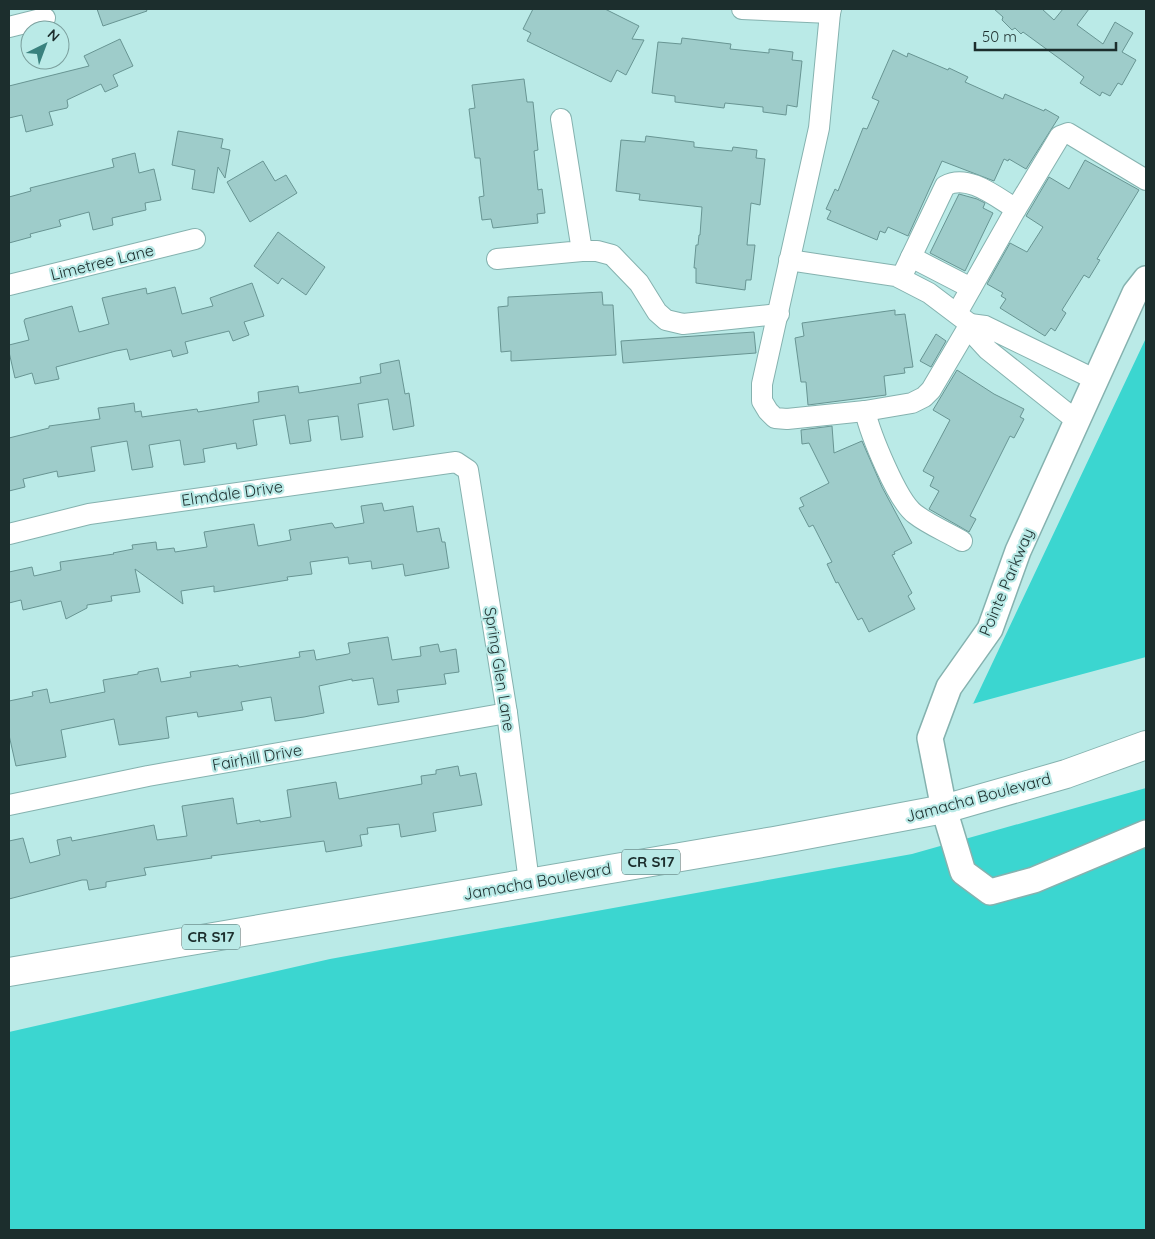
<svg xmlns="http://www.w3.org/2000/svg" width="1155" height="1239" font-family="Quicksand,sans-serif">
	<rect width="100%" height="100%" fill="#baeae7"/>
	<g fill="#3bd6d0">
		<path d="M1146,338v319l-174,47h1z"/>
		<path d="M1146,788v442h-1137v-198l321,-73 582,-105z"/>
	</g>
	<g fill="#9eccca" stroke="#689593">
		<path d="M97,9h49l1,2 -44,15z"/>
		<path d="M533,9h72l34,17 -7,13 12,1 -18,35 -9,-5 -6,12 -84,-41 4,-8 -8,-4z"/>
		<path d="M994,9h48l12,11 9,-11h26l-12,16 26,19 12,-22 18,11 -11,19 14,8 -14,25 -4,-2 -8,13 -8,-4 -2,4 -20,-13 4,-6 -24,-18 -37,-27 -2,2 -6,-6 -3,2 -10,-10 1,-3z"/>
		<path d="M682,38l49,6 -1,5 39,4v-4l24,3 -1,8 10,1 -5,46 -10,-2 -1,10 -23,-3v-5l-38,-4 -1,5 -49,-6v-6l-23,-3 6,-51 23,2z"/>
		<path d="M120,39l13,27 -20,9 5,11 -13,6 -4,-8 -34,16 1,6 -1,2 -18,4 4,13 -27,7 -4,-17 -13,3v-32l80,-20 -5,-10z"/>
		<path d="M893,50l14,7 1,-4 40,17 1,-2 19,9 -3,5 38,17 2,-5 39,17 1,-2 14,8 -33,52 -17,-10 -1,2 -4,-2 -10,22 -52,-20 -34,75 -20,-9 -3,6 -5,-2 -3,9 -50,-21 4,-8 -5,-2 9,-20 3,2 25,-63 4,1 12,-28 -7,-3z"/>
		<path d="M524,79l3,23h6l5,48 -4,1 4,39 4,-1 3,24 -8,1 1,9 -45,5 -2,-9 -9,1 -3,-23 5,-1 -4,-38h-5l-6,-49 6,-1 -3,-23z"/>
		<path d="M178,131l45,8 -2,9 9,2 -5,28 -7,-11 -4,26 -22,-4 3,-19 -23,-5z"/>
		<path d="M646,136l48,6v5l38,4 1,-4 24,3 -1,8 9,1 -5,46 -9,-2 -4,42h8l-4,35h-5l-1,10 -49,-7v-15h-2l2,-23h2l1,-10h1l2,-28 -63,-7 1,-6 -24,-3 5,-51 24,2z"/>
		<path d="M135,153l4,20 15,-4 7,31 -16,3 1,7 -34,8 1,7 -20,5 -4,-18 -30,8 2,6 -31,8 1,3 -22,6v-46l22,-6 -1,-3 84,-21 -2,-8z"/>
		<path d="M1085,160l54,30 -42,69 3,1 -11,18 -5,-3 -22,35 4,3 -11,18 -4,-3 -6,8 -45,-28 6,-9 -5,-3 2,-3 -16,-9 23,-41 17,9 16,-25 -17,-11 23,-39 20,12z"/>
		<path d="M263,161l12,20 11,-6 11,18 -47,29 -23,-40z"/>
		<path d="M959,194l18,5 8,4 -2,5 10,5 -28,58 -35,-18z"/>
		<path d="M278,232l47,35 -19,28 -24,-17 -4,6 -24,-18z"/>
		<path d="M252,283l12,33 -20,6 5,13 -16,6 -4,-10 -44,11 3,11 -15,4 -2,-7 -41,10 -3,-11 -11,2 -60,16 3,12 -24,5 -3,-11 -17,5 -6,-26v-7l20,-5 -5,-19 1,-2 47,-13 7,26 30,-8 -7,-26 44,-10 1,6 28,-7 7,27 31,-8 -3,-8z"/>
		<path d="M602,292l1,13h10l3,50 -105,6v-10l-10,1 -3,-45 10,-1v-9z"/>
		<path d="M895,310v5l10,-1 8,53 -9,1 1,5 -21,3 2,19 -78,10 -2,-23h-5l-6,-44 9,-2 -2,-13z"/>
		<path d="M754,332l2,21 -133,10 -2,-22z"/>
		<path d="M936,334l10,7 -15,26 -11,-6z"/>
		<path d="M399,360l6,34 4,-1 5,33 -21,4 -5,-31 -30,5 5,33 -22,3 -3,-24 -30,4 3,21 -21,3 -5,-29 -32,5 4,25 -20,4 -1,-6 -33,6 2,13 -21,3 -4,-25 -31,5 4,22 -21,3 -5,-29 -36,6 4,24 -37,6 -1,-6 -34,8 2,8 -16,4v-53l40,-10v-2l51,-7 -2,-11 16,-2 20,-3 1,9 6,-1 1,6 55,-8 1,3 61,-10 -1,-10 40,-6 1,7 62,-10 -1,-6 21,-4 -1,-9z"/>
		<path d="M957,370l37,24 30,15 -4,8 4,2 -10,19 -4,-2 -40,80 6,3 -7,13 -40,-23 10,-18 -9,-5 4,-9 -11,-6 27,-51 -17,-10z"/>
		<path d="M832,426l2,27 28,-12 20,46 30,56 -18,9 1,2 -3,1 20,38 -4,3 7,13 -46,23 -7,-14 -4,2 -20,-38 -2,1 -9,-19 5,-2 -19,-37 -4,2 -10,-19 5,-2 -4,-8 29,-15 -20,-40 -7,1 -1,-14z"/>
		<path d="M382,503l2,8 29,-5 4,26 22,-4 3,14h3l4,26 -44,8 -2,-12 -31,5 -1,-8 -22,3 -1,-7 -38,5 2,12 -25,3 1,3 -74,12v-6l-33,5 2,13 -48,-35 5,23 -29,4 1,5 -25,4v3l-21,11 -5,-18 -38,9 -2,-10 -12,3v-31l23,-5 2,9 27,-6 -1,-8 54,-8 -1,-1 20,-4 -1,-4 24,-3 1,8 17,-2 1,4 32,-5 -3,-15 50,-8 4,22 33,-6 -2,-10 43,-7 3,5 29,-5 -3,-17z"/>
		<path d="M388,637l4,23 29,-4 -1,-9 18,-3 2,8 16,-3 3,23 -15,2 2,10 -49,6 2,12 -21,3 -5,-27 -21,3v-2l-33,7 5,27 -20,4 -29,4 -4,-24 -30,5 2,8 -45,7 -1,-5 -31,5 3,21 -21,3 -29,4 -5,-26 -53,11 5,27 -50,9 -7,-31v-34l24,-5 -1,-4 15,-3 3,14 55,-11 -2,-12 35,-6v-2l20,-4 3,14 30,-5 -1,-5 48,-7 1,2 61,-10 -1,-5 15,-2 2,10 32,-6 2,-1 -2,-10z"/>
		<path d="M458,766l2,10 16,-3 6,32 -49,8 3,18 -35,6 -2,-13 -32,4 1,6 -8,1 2,11 -36,6 -2,-11 -113,15 1,2 -68,10 2,7 -40,7v5l-17,3 -2,-10h-5l-73,19v-58l14,-3 7,25 30,-8 -3,-15 14,-3 1,4 82,-16 3,15 30,-4 -5,-30 51,-8 4,26 23,-4v2l31,-5 -4,-27 49,-8 3,17 83,-15 -1,-8 15,-2v-4z"/>
	</g>
	<g fill="none" stroke-linecap="round" stroke-linejoin="round">
		<defs>
			<g id="minor">
				<path d="M742,9l88,4 1,-4"/>
				<path d="M9,27l36,-9"/>
				<path d="M582,251h15l15,4 27,28 18,29 9,8 17,4 96,-10"/>
				<path d="M911,257l60,31"/>
				<path d="M497,259l85,-8 -21,-132"/>
				<path d="M789,260l107,16 33,17 41,31 -39,66 -7,7 -12,6 -47,8 -78,8 -12,-1 -7,-7 -6,-10v-17l57,-256 11,-115"/>
				<path d="M901,278l44,-92c23,-13 51,11 71,23l44,-73 8,-3 78,47"/>
				<path d="M9,285l186,-46"/>
				<path d="M957,313l59,-104"/>
				<path d="M865,411c5,22 32,90 50,103 14,11 32,18 47,27"/>
				<path d="M1077,421l-89,-71 -11,-12 -7,-14 15,2 111,54"/>
				<path d="M9,534l80,-20 367,-52 12,8 39,243 22,169"/>
				<path d="M9,805l139,-29 359,-63"/>
			</g>
			<path id="tertiary" d="M1146,279l-11,14 -117,258 -28,78 -41,58 -19,51 14,71 19,63 27,20 44,-12 112,-47"/>
			<path id="primary" d="M9,972l765,-131 170,-32 122,-35 80,-29"/>
		</defs>
		<use href="#minor" stroke="#85b2af" stroke-width="22"/>
		<use href="#tertiary" stroke="#85b2af" stroke-width="28"/>
		<use href="#primary" stroke="#85b2af" stroke-width="30"/>
		<use href="#minor" stroke="#fff" stroke-width="20"/>
		<use href="#tertiary" stroke="#fff" stroke-width="25"/>
		<use href="#primary" stroke="#fff" stroke-width="28"/>
	</g>
	<g text-anchor="middle" stroke-width="4.5" stroke-linejoin="round" paint-order="stroke">
		<g fill="#baeae7" stroke="#4b6665" stroke-width="1">
			<rect x="622" y="849.5" width="58" height="25" rx="4"/>
			<rect x="182" y="924.5" width="58" height="25" rx="4"/>
		</g>
		<g font-size="15" font-weight="bold" fill="#1c2e2d">
			<text x="651" y="867">CR S17</text>
			<text x="211" y="942">CR S17</text>
		</g>
		<g font-size="16" fill="#1c2e2d" stroke="#baeae7">
			<text transform="translate(102 262) rotate(-14)" y="6">Limetree Lane</text>
			<text transform="translate(232 493) rotate(-8)" y="6">Elmdale Drive</text>
			<text transform="translate(1006 582) rotate(-67)" y="6">Pointe Parkway</text>
			<text transform="translate(500 669) rotate(81)" y="6">Spring Glen Lane</text>
			<text transform="translate(257 757) rotate(-10)" y="6">Fairhill Drive</text>
			<text transform="translate(978 797) rotate(-15)" y="6">Jamacha Boulevard</text>
			<text transform="translate(537 881) rotate(-10)" y="6">Jamacha Boulevard</text>
		</g>
	</g>
	<rect width="1155" height="1239" fill="none" stroke="#1c2e2d" stroke-width="20"/>
	<g transform="translate(45 45) rotate(42)"><circle r="24" fill="#baeae7" stroke="#7b9f9d"/>
	<path d="M0-4L9 19L0 12L-9 19Z" fill="#39817e"/>
	<text y="-8" font-size="14" font-weight="bold" text-anchor="middle" fill="#1c2e2d">N</text>
	</g>
	<path d="M975 42v8h141v-8" fill="none" stroke="#1c2e2d" stroke-width="2.5"/>
	<text x="982" y="42" font-size="15" fill="#1c2e2d" stroke="#baeae7" stroke-width="4" paint-order="stroke">50 m</text>
</svg>
